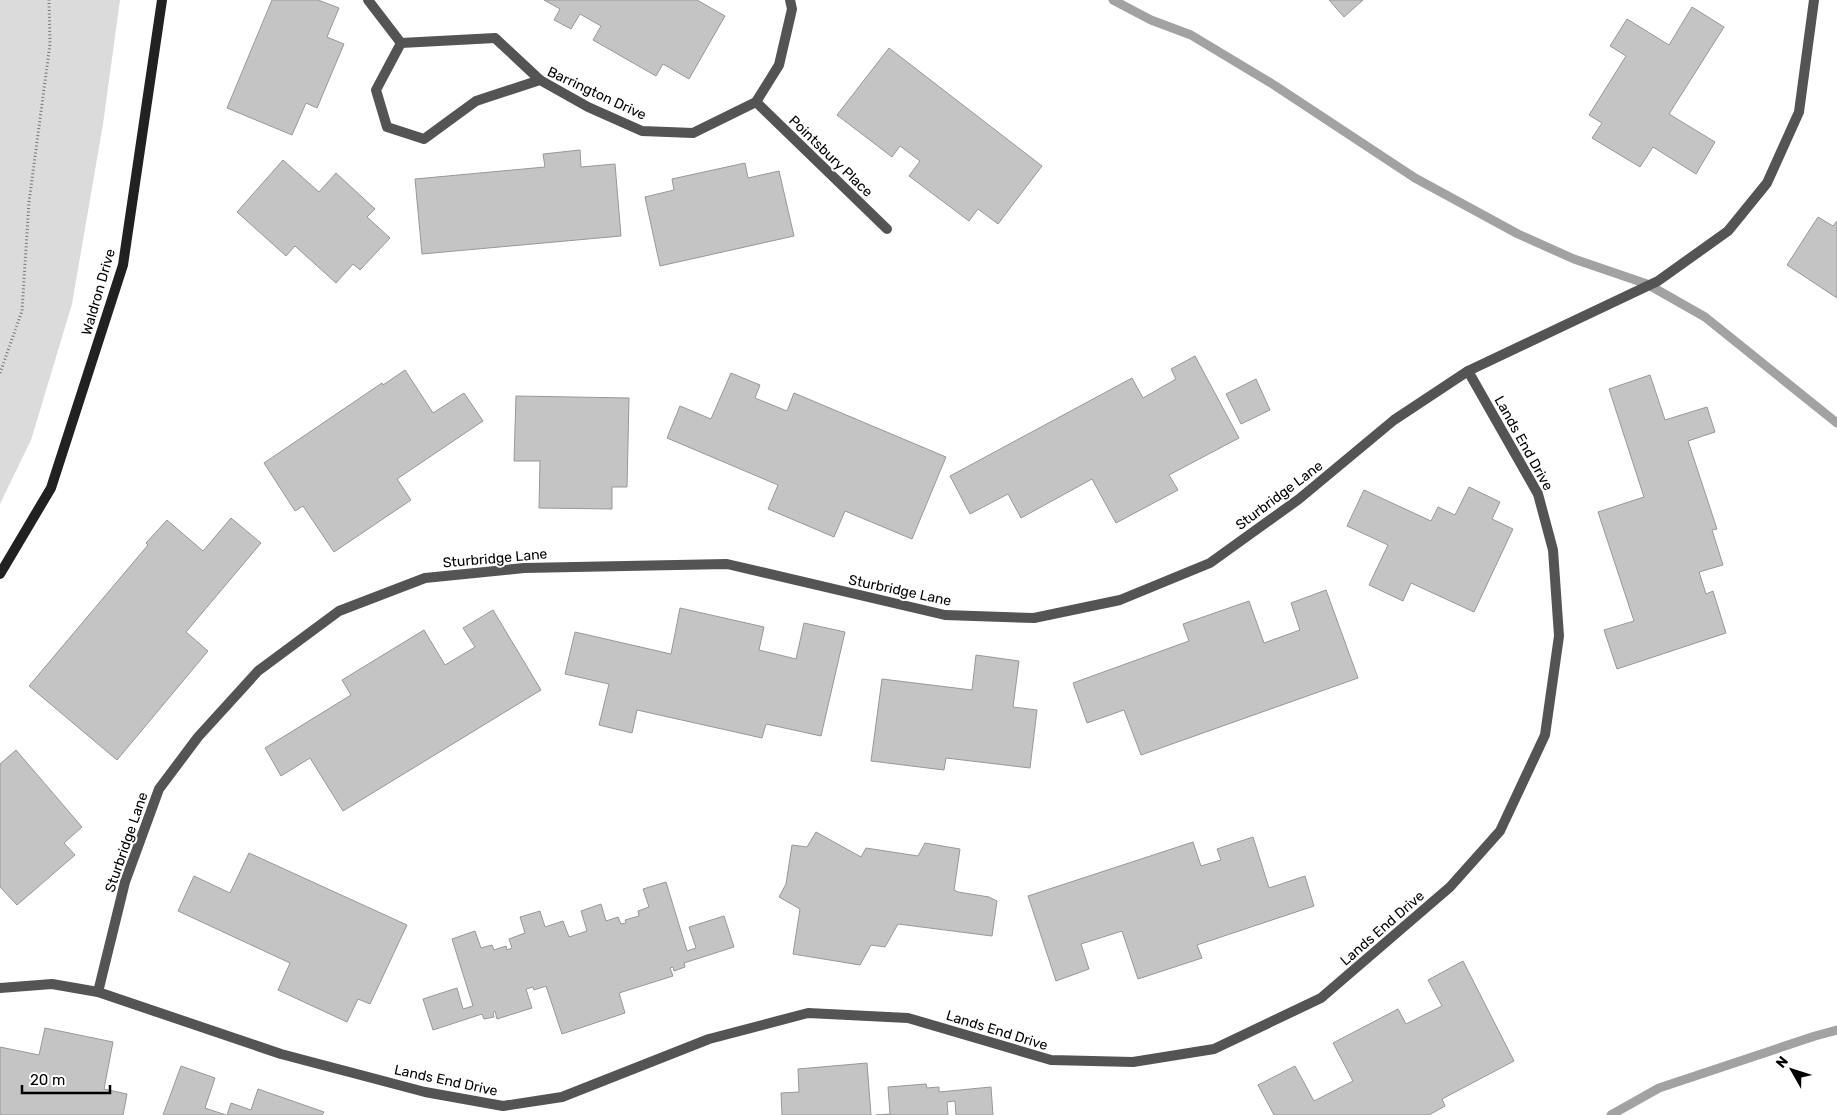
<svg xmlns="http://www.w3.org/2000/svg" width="1837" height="1115" font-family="Rubik,sans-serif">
	<rect width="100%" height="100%" fill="#fff"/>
	<path fill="#dbdbdb" d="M0,0h120l-17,124 -31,180 -41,136 -31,64z"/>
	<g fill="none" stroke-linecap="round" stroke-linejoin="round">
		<g stroke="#a2a2a2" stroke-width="9">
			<path d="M1113,0l38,20 40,15 83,50 141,93 103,56 56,25 73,25 58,33 132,106"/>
			<path d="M1611,1115l48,-27 156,-52 22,-6"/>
		</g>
	</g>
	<g fill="#c4c4c4" stroke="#989898">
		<path d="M272,0h46l21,8 -12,29 17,7 -27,64 -11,-5 -14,32 -65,-27z"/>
		<path d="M544,0h153l28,16 -36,63 -26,-15 -7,12 -63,-36 8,-14 -21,-12 -9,15 -17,-9 6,-11z"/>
		<path d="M1329,0h34l-19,17z"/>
		<path d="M1692,7l32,20 -55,87 46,28 -19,32 -43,-27 -13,20 -48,-29 10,-15 -13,-8 37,-59 -16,-10 17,-27 42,26z"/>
		<path d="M889,48l153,118 -44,58 -20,-15 -9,12 -60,-45 11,-15 -20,-15 -8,11 -55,-42z"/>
		<path d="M580,150l1,17 34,-3 6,72 -199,18 -7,-75 130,-12 -2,-13z"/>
		<path d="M283,160l36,32 17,-19 39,36 -8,8 23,21 -30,32 -7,-6 -17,19 -41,-37 -9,10 -49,-44z"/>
		<path d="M745,163l3,15 31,-7 15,65 -134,30 -15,-69 29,-7 -2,-11z"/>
		<path d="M1818,217l15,9 4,-5v77l-50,-33z"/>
		<path d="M1195,356l44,82 -70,37 9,15 -62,33 -24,-44 -71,39 -13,-24 -38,20 -20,-38 182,-98 11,20 33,-19 -5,-10z"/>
		<path d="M405,370l28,43 31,-20 19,28 -86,58 14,21 -77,52 -31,-46 -8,5 -31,-48 118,-80 1,2z"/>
		<path d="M731,373l29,12 -5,13 32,13 7,-18 152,64 -34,82 -67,-28 -11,26 -66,-28 10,-24 -111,-47 13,-32 31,13z"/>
		<path d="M1650,375l15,45 42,-13 8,25 -27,9 29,88 -5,1 11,35 -24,7 7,22 7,-3 13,42 -109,36 -13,-39 30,-9 -36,-109 46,-15 -35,-108z"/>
		<path d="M1256,379l14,31 -29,14 -15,-30z"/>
		<path d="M516,396l113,2 -2,89h-15v22l-73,-1 1,-47h-26z"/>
		<path d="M1469,487l31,15 -8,17 21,10 -39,83 -63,-29 -8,18 -34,-16 19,-40 -41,-19 17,-36 67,31 7,-14 17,8z"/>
		<path d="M231,518l30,25 -75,89 22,19 -91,109 -88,-74 119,-141 -2,-2 21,-23 36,31z"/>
		<path d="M1326,590l32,88 -217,77 -17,-45 -37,13 -14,-40 116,-42 -6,-17 66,-23 15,42 36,-13 -9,-27z"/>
		<path d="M680,608l84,19 -5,23 37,9 8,-36 41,9 -24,104 -55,-12 -4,14 -125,-28 -5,23 -33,-8 10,-41 -44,-10 10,-42 96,22z"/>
		<path d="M493,610l48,80 -198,121 -33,-53 -29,18 -16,-28 86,-53 -9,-15 82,-50 21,35 30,-18 -12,-19z"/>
		<path d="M976,655l43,6 -6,46 24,3 -7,58 -84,-10 -2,12 -73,-9 11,-82 90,11z"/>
		<path d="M16,750l66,77 -18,16 11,12 -58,50 -17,-18v-123z"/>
		<path d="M816,832l45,25 5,-9 52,8 7,-13 35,6 -6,41 4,2 31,5 8,4 -5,35 -94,-12 -13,23 -14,-2 -11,20 -67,-11 7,-45 -21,-12 7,-13 6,-39 15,2z"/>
		<path d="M1253,837l16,51 36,-12 9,30 -117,39 5,13 -64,21 -16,-48 -41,13 8,25 -33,12 -28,-85 165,-54 8,24 20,-6 -4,-11z"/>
		<path d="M249,853l158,72 -37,79 -12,-5 -11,23 -69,-32 12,-27 -112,-52 16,-35 36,17z"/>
		<path d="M666,882l21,69 9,-3 -7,-21 35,-11 10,31 -50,16 1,4 -11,4 -1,-4 -3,1 3,8 -54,17 6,20 -63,21 -16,-48 -12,4 -1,-3 -7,2 6,19 -35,11 -2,-8 -2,2 1,4 -10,2 -2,-5 -49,16 -10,-31 34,-11 6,21 10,-3 -21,-67 23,-8 6,17 11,-3 2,5 12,-4 1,4 5,-2 -3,-9 16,-6 -5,-16 20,-6 5,16 18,-6 6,16 18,-6 -6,-20 20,-7 5,17 12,-4 3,7 5,-1 -1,-3 14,-4 -1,-5 11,-4 -6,-18z"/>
		<path d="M1463,961l51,100 -72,38 3,7 -16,9h-155l-16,-30 37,-19 19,35 39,-20 -20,-38 65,-34 8,15 36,-18 -14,-26z"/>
		<path d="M45,1028l68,14 -9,47 23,5 -4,21h-123v-68l39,8z"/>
		<path d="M867,1063l4,52h-89l-1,-22 18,-1 -1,-23z"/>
		<path d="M181,1066l34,12 -10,30 21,7h-63z"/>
		<path d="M926,1084l1,4 12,-1v5l52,-5 2,28h-37l-1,-14 -8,1 1,13h-72l14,-1 -2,-27z"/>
		<path d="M258,1089l66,23 -2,3h-95l4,-12 20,7z"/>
	</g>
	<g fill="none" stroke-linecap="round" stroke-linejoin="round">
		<path stroke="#767676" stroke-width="3" stroke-dasharray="1 2.5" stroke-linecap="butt" d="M0,373l22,-62 7,-109 21,-158 -1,-44"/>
		<g stroke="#545454" stroke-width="10">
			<path d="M368,0l33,43"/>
			<path d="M401,43l-25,47 11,37 37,12 52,-38 64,-21 48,27 54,24 51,2 63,-31 23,-37 13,-56 -2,-9"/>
			<path d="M401,43l94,-5 45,42"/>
			<path d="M756,102l131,127"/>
			<path d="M0,988l52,-4 46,8 183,62 144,38 78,14 59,-9 147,-58 99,-26 100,5 143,42 82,2 81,-13 107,-51 129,-111 50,-56 45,-96 14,-99 -6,-86 -15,-56 -70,-123"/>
			<path d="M98,992l27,-110 34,-93 39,-52 60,-66 81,-60 86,-33 99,-10 203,-4 218,51 89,3 86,-18 90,-37 89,-64 95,-79 74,-49 190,-90 70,-50 39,-48 32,-71 15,-112"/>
		</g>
		<path stroke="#212121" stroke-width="10" d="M0,574l51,-86 72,-223 39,-265"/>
	</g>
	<g text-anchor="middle" stroke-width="4" stroke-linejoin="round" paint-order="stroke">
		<g font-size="14" fill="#000" stroke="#fff">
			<text transform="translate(597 93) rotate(25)" y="5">Barrington Drive</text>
			<text transform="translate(831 156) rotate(44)" y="5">Pointsbury Place</text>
			<text transform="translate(98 292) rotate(-74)" y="5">Waldron Drive</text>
			<text transform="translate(1524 443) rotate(61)" y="5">Lands End Drive</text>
			<text transform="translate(1279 495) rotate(-37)" y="5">Sturbridge Lane</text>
			<text transform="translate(495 558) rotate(-5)" y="5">Sturbridge Lane</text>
			<text transform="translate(900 590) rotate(12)" y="5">Sturbridge Lane</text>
			<text transform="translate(126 842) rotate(-71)" y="5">Sturbridge Lane</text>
			<text transform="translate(1382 928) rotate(-41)" y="5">Lands End Drive</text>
			<text transform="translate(997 1030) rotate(17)" y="5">Lands End Drive</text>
			<text transform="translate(446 1080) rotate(12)" y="5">Lands End Drive</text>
		</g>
	</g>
	<g transform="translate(1792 1070) rotate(309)" stroke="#ffffff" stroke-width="4" paint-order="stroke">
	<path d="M0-4L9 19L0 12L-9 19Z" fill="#000000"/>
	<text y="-8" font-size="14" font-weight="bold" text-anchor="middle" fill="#000000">N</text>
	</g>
	<path d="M22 1085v8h88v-8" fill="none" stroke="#000000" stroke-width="2.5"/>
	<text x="30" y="1085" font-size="15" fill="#000000" stroke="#ffffff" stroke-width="4" paint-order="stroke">20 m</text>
</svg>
